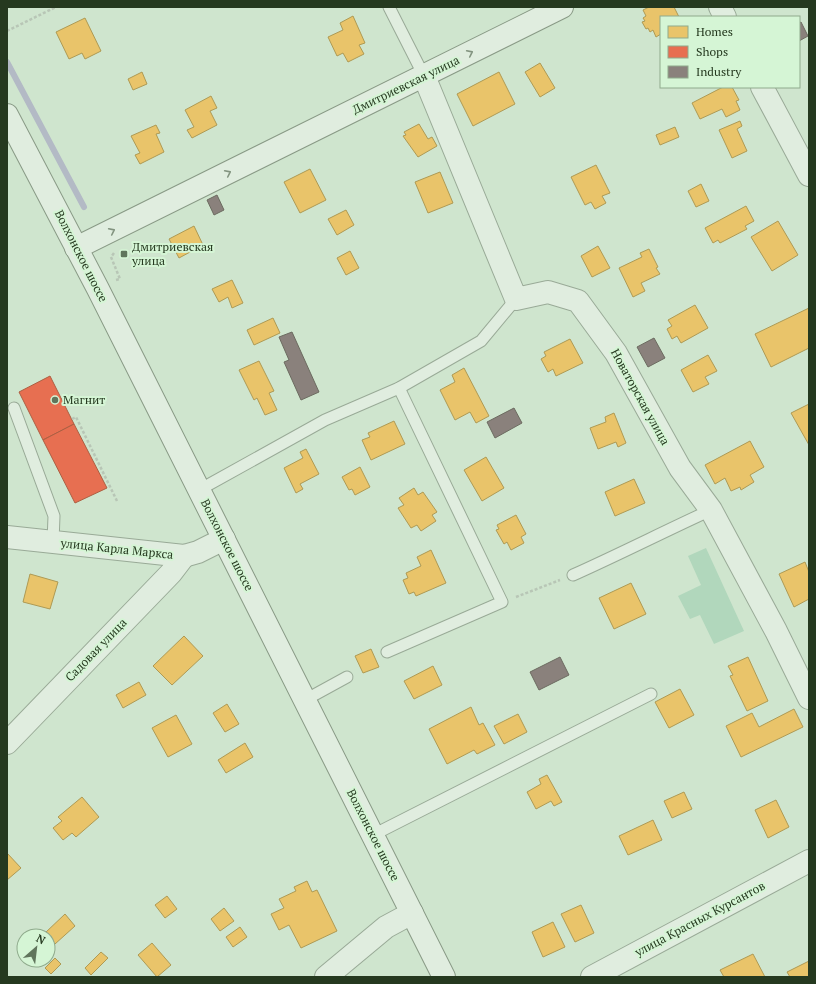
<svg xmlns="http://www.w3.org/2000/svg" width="816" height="984" font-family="'PT Serif',serif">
	<rect width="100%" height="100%" fill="#cfe5ce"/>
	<path fill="#b1d7bc" d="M706,548l38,83 -30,13 -14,-29 -10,4 -12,-23 23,-11 -13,-29z"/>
	<g fill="#e9c46a" stroke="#ae9a54">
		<path d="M649,7h25l5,10h-18v17l-5,3 -3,-7 -3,2 -2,-4 -2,1 -4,-7 3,-1 -2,-3 3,-2 -3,-6z"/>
		<path d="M353,16l12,27 -6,2 5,9 -16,8 -5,-9 -6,3 -9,-19 15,-7 -3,-7z"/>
		<path d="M85,18l16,33 -16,8 -3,-6 -13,6 -13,-27z"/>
		<path d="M540,63l15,25 -15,9 -15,-25z"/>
		<path d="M142,72l5,12 -14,6 -5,-11z"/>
		<path d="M499,72l16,32 -42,22 -16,-32z"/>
		<path d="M723,87h9l7,13 -3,1 4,9 -14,7 -4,-8 -22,10 -8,-16z"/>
		<path d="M211,96l6,12 -7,3 7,14 -25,13 -5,-8 7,-3 -9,-17z"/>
		<path d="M740,121l2,5 -5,3 10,22 -15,7 -13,-28z"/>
		<path d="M419,124l9,15 4,-2 5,9 -19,11 -15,-21 3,-1 -2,-3z"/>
		<path d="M156,125l4,8 -4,1 8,18 -24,12 -5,-9 5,-2 -9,-17z"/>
		<path d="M675,127l4,10 -19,8 -4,-10z"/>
		<path d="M596,165l14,28 -8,3 4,7 -11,6 -4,-7 -6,3 -14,-28z"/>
		<path d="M310,169l16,31 -26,13 -16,-31z"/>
		<path d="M440,172l13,31 -25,10 -13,-31z"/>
		<path d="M701,184l8,17 -13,6 -8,-16z"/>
		<path d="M746,206l8,15 -9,5 2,3 -27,14 -2,-3 -5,3 -8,-15z"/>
		<path d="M346,210l8,15 -17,10 -9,-16z"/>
		<path d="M778,221l20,34 -26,16 -21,-34z"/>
		<path d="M194,226l9,19 -24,13 -10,-19z"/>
		<path d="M598,246l12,22 -18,9 -11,-21z"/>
		<path d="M649,249l9,18 -2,1 4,6 -19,9 4,8 -12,6 -14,-29 23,-11 -2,-4z"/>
		<path d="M350,251l9,17 -13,7 -9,-17z"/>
		<path d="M232,280l11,23 -11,5 -4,-11 -9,5 -7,-13z"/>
		<path d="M695,305l13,23 -27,15 -4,-7 -5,3 -5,-10 5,-3 -4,-6z"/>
		<path d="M809,308v40l-38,19 -16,-33z"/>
		<path d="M273,318l7,15 -26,12 -7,-15z"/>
		<path d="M570,339l13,24 -27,13 -3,-7 -5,3 -7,-13 5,-3 -2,-4z"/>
		<path d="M708,355l9,16 -12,6 4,7 -16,8 -12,-22z"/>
		<path d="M259,361l15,30 -5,2 8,17 -12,5 -8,-17 -3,2 -15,-30z"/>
		<path d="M464,368l25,48 -13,7 -6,-11 -15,8 -15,-30 15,-8 -3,-7z"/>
		<path d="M809,404v41l-18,-32z"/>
		<path d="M614,413l12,30 -8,4 -2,-5 -18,7 -8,-21 16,-6 -1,-5z"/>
		<path d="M394,421l11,23 -34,16 -9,-20 8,-3 -2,-4z"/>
		<path d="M750,441l14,26 -14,8 4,7 -13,8 -1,-3 -9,4 -6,-13 -10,6 -10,-19z"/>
		<path d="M306,449l13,25 -19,10 3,5 -7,4 -12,-25 19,-10 -3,-6z"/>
		<path d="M486,457l18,31 -22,13 -18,-31z"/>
		<path d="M360,467l10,20 -15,8 -3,-6 -3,1 -7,-13z"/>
		<path d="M634,479l11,24 -30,13 -10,-24z"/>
		<path d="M414,488l4,7 5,-3 14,20 -5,3 4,6 -15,10 -4,-6 -6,3 -13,-20 6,-3 -5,-7z"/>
		<path d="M516,515l10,19 -5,3 3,6 -13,7 -4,-8 -3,2 -8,-14 3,-1 -2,-4z"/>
		<path d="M431,550l15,33 -30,13 -2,-4 -5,2 -6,-14 5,-2 -2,-5 15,-7 -4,-9z"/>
		<path d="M805,562l4,10v27l-15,8 -15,-33z"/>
		<path d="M30,574l28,8 -8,27 -27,-7z"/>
		<path d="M631,583l15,31 -32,15 -15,-31z"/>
		<path d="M184,636l19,20 -31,29 -19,-19z"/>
		<path d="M371,649l8,18 -16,6 -8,-17z"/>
		<path d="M748,657l20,44 -21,10 -17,-35 3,-1 -5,-9z"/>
		<path d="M433,666l9,19 -28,14 -10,-18z"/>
		<path d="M139,682l7,13 -23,13 -7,-13z"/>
		<path d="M680,689l14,26 -25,13 -14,-26z"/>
		<path d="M227,704l12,20 -14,8 -12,-19z"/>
		<path d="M471,707l8,18 4,-2 12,22 -18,9 -3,-4 -27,14 -18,-35z"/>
		<path d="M794,709l9,18 -62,30 -15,-31 26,-13 7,14z"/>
		<path d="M518,714l9,18 -23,12 -10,-18z"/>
		<path d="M176,715l16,29 -24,13 -16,-29z"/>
		<path d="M245,743l8,14 -27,16 -8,-13z"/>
		<path d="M547,775l15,27 -8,4 -3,-5 -15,8 -9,-17 14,-8 -2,-5z"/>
		<path d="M684,792l8,17 -20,9 -8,-17z"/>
		<path d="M82,797l17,20 -23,20 -4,-4 -9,7 -10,-12 9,-7 -4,-4z"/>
		<path d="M776,800l13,27 -21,11 -13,-28z"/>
		<path d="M653,820l9,20 -34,15 -9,-19z"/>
		<path d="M7,853l14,15 -14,12z"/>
		<path d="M307,881l5,11 5,-2 20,41 -36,17 -12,-23 -10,5 -8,-16 13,-6 -5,-9 17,-8 -2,-4z"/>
		<path d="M167,896l10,13 -12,9 -10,-13z"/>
		<path d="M581,905l13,28 -19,9 -14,-28z"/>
		<path d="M224,908l10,13 -14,10 -9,-12z"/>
		<path d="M65,914l10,12 -20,18 -10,-11z"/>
		<path d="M553,922l12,25 -22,10 -11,-25z"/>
		<path d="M240,927l7,10 -14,10 -7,-10z"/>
		<path d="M152,943l19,22 -14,12 -19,-22z"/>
		<path d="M101,952l7,6 -17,17 -6,-7z"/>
		<path d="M753,954l12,23h-41l-4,-7z"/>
		<path d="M55,958l6,6 -10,10 -6,-6z"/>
		<path d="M809,961v16h-19l-3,-5z"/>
	</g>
	<g fill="#e76f51" stroke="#ad5f42">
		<path d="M50,376l24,48 -31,16 -24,-48z"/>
		<path d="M74,424l33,64 -32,15 -32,-63z"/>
	</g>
	<g fill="#8a817c" stroke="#6c6b60">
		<path d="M801,22l7,14 -9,5v-18z"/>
		<path d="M217,195l7,15 -10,5 -7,-15z"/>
		<path d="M292,332l27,60 -18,8 -17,-38 5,-2 -10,-23z"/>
		<path d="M654,338l11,20 -17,9 -11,-20z"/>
		<path d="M514,408l8,15 -27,15 -8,-16z"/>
		<path d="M560,657l9,18 -30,15 -9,-18z"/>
	</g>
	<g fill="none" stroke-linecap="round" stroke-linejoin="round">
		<path stroke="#b3bac5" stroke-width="6" d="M7,62l77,145"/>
		<defs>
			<g id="lane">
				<path d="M389,7l35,69"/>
				<path d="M14,408l40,108 -1,26"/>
				<path d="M199,490l126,-70 74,-32 82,-47 35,-42"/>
				<path d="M573,575c47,-21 92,-44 138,-65"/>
				<path d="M387,652l115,-50 -103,-214"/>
				<path d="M305,700l42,-23"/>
				<path d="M373,835l278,-141"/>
			</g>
			<g id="street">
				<path d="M720,7l5,10"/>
				<path d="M424,76l92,223 32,-7 30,9 38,52 64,115 31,42 65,121 33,67"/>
				<path d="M762,87l47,88"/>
				<path d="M7,537l177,19 14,-4 26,-13"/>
				<path d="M7,743l164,-170 13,-17"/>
				<path d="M326,977l60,-50 26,-14"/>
				<path d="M592,977l217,-116"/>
			</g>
			<g id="secondary">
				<path d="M7,115l91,174 346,688"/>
				<path d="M76,248l486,-241"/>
			</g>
		</defs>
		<use href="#lane" stroke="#99aa97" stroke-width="13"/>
		<use href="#street" stroke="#99aa97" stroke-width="24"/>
		<use href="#secondary" stroke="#899a86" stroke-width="24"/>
		<g stroke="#b8c6b6" stroke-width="2.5" stroke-dasharray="3 2" stroke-linecap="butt">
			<path d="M7,31l49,-24"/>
			<path d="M114,253l-3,4 9,22 -4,1"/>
			<path d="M72,419l4,-2 41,84"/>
			<path d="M516,597l44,-17"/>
		</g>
		<use href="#lane" stroke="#e0eddf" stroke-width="11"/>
		<use href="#street" stroke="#e0eddf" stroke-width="22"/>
		<use href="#secondary" stroke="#e0eddf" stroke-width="22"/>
	</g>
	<defs><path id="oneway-chevron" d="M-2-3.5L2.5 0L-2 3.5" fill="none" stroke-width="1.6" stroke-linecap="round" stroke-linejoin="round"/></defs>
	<g stroke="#82937f">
		<use href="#oneway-chevron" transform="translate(470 53) rotate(-26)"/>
		<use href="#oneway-chevron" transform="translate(228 173) rotate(-26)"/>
		<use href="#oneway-chevron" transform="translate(112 231) rotate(-26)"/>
	</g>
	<g fill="#60755c" stroke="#d5f5d5" stroke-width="1.5">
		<rect x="120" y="250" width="8" height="8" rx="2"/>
		<circle cx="55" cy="400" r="4"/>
	</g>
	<g text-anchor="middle" stroke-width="4" stroke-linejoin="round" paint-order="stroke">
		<g font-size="12" fill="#25391f" stroke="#d5f5d5">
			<text transform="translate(406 85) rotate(-26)" y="4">Дмитриевская улица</text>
			<text transform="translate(81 256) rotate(63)" y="4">Волхонское шоссе</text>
			<text transform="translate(640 397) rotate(61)" y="4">Новаторская улица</text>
			<text transform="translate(227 545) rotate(63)" y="4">Волхонское шоссе</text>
			<text transform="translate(117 549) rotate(6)" y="4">улица Карла Маркса</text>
			<text transform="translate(96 650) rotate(-46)" y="4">Садовая улица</text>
			<text transform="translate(373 835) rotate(63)" y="4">Волхонское шоссе</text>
			<text transform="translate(700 919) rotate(-28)" y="4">улица Красных Курсантов</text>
		</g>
		<g font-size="12" fill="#25391f" stroke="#d5f5d5" text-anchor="start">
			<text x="132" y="251">Дмитриевская<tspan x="132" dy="14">улица</tspan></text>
			<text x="63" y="404">Магнит</text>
		</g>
	</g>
	<rect width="816" height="984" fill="none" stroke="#25391f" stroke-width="16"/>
	<rect x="660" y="16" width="140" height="72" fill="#d5f5d5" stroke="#8faa8c"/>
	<rect x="668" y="26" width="20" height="12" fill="#e9c46a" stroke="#8faa8c"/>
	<text x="696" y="36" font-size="12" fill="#25391f">Homes</text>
	<rect x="668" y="46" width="20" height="12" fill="#e76f51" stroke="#8faa8c"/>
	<text x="696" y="56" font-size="12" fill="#25391f">Shops</text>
	<rect x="668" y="66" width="20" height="12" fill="#8a817c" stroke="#8faa8c"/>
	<text x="696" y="76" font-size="12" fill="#25391f">Industry</text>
	<g transform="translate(36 948) rotate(28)"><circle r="19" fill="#d5f5d5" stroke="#8faa8c"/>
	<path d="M0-3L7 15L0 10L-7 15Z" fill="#60755c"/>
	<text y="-6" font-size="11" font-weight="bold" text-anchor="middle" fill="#25391f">N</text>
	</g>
</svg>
